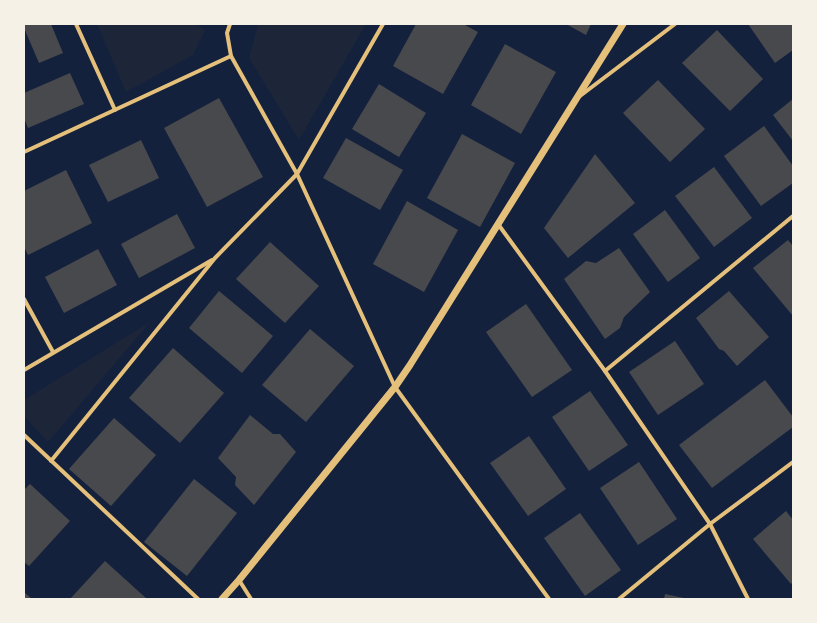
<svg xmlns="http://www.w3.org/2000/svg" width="817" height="623" font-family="'Alegreya Sans',sans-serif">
	<rect width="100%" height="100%" fill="#14213d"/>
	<g fill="#1d2539">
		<path d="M97,24h99l9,6 -12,25 -67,37z"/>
		<path d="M258,24h108l-67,116 -50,-82z"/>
		<path d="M150,322l-102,120 -24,-26v-16z"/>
	</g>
	<g fill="#48494c">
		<path d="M24,24h27l12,29 -24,10 -15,-35z"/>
		<path d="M416,24h47l15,8 -35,62 -50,-28z"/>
		<path d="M566,24h25l-5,11z"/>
		<path d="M748,24h45v26l-18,13z"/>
		<path d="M717,30l46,49 -33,32 -48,-48z"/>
		<path d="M505,44l51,28 -35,62 -50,-29z"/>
		<path d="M70,73l14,31 -56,24 -4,-10v-25z"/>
		<path d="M658,80l47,49 -35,33 -47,-49z"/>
		<path d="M379,84l47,29 -27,44 -47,-28z"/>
		<path d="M219,98l44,79 -56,30 -43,-79z"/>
		<path d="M793,99v42l-20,-26z"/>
		<path d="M764,126l29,40v17l-32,23 -37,-50z"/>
		<path d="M462,134l53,29 -35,64 -53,-29z"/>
		<path d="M346,138l57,32 -23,40 -57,-32z"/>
		<path d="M141,140l18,38 -51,24 -19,-37z"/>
		<path d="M595,154l40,49 -67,55 -24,-30z"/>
		<path d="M714,167l38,51 -38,29 -39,-51z"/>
		<path d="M66,170l26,53 -64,32 -4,-8v-56z"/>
		<path d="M407,201l51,29 -34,62 -51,-28z"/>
		<path d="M665,210l35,48 -32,24 -35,-48z"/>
		<path d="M177,214l18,34 -56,30 -18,-34z"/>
		<path d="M788,240l5,6v70l-40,-48z"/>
		<path d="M270,242l49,44 -34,37 -49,-44z"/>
		<path d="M619,248l31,44 -26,25 -4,11 -15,11 -41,-60 22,-18 10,2z"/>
		<path d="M98,249l19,36 -53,28 -19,-36z"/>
		<path d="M219,291l54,45 -31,37 -53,-45z"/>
		<path d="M729,291l40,46 -32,29 -13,-15 -5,-2 -23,-31z"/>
		<path d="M526,304l46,66 -40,27 -46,-65z"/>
		<path d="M310,329l44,37 -48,56 -44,-37z"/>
		<path d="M675,341l29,43 -46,31 -29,-43z"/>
		<path d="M173,348l51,45 -44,50 -51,-45z"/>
		<path d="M765,380l28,37v10l-81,61 -33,-43z"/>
		<path d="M590,391l38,54 -39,26 -37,-54z"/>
		<path d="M250,415l23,19h7l16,18 -42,53 -19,-20 1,-8 -18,-19z"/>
		<path d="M114,418l42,37 -45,51 -42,-37z"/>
		<path d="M529,436l37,53 -38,27 -38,-53z"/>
		<path d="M639,462l38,57 -39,26 -38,-57z"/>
		<path d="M194,479l43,34 -50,63 -43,-34z"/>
		<path d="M30,484l40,37 -41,45 -5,-4v-72z"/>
		<path d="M786,511l7,9v62l-2,2 -38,-45z"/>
		<path d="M580,513l41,57 -36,26 -41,-58z"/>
		<path d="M105,561l42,38h-77z"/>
		<path d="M24,592l8,7h-8z"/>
		<path d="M665,594l19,4v1h-20z"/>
	</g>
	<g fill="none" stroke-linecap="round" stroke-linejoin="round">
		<g stroke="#e5c07b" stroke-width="4">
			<path d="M76,24l39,86"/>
			<path d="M230,24l-3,9 4,23 66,118 98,213 154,212"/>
			<path d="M580,96l95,-72"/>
			<path d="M24,152l207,-96"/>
			<path d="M498,224l107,147 105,153 38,75"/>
			<path d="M24,299l29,53"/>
			<path d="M24,370l188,-110"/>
			<path d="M605,371l188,-155"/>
			<path d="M24,435l174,164"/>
			<path d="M51,461l164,-203 82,-84 86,-150"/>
			<path d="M239,580l12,19"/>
			<path d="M619,599l91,-75 83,-62"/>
		</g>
		<path stroke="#e5c07b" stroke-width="7" d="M222,599l17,-19 156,-193 15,-22 213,-341"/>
	</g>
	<rect width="817" height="623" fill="none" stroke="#f6f1e7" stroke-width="50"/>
</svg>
